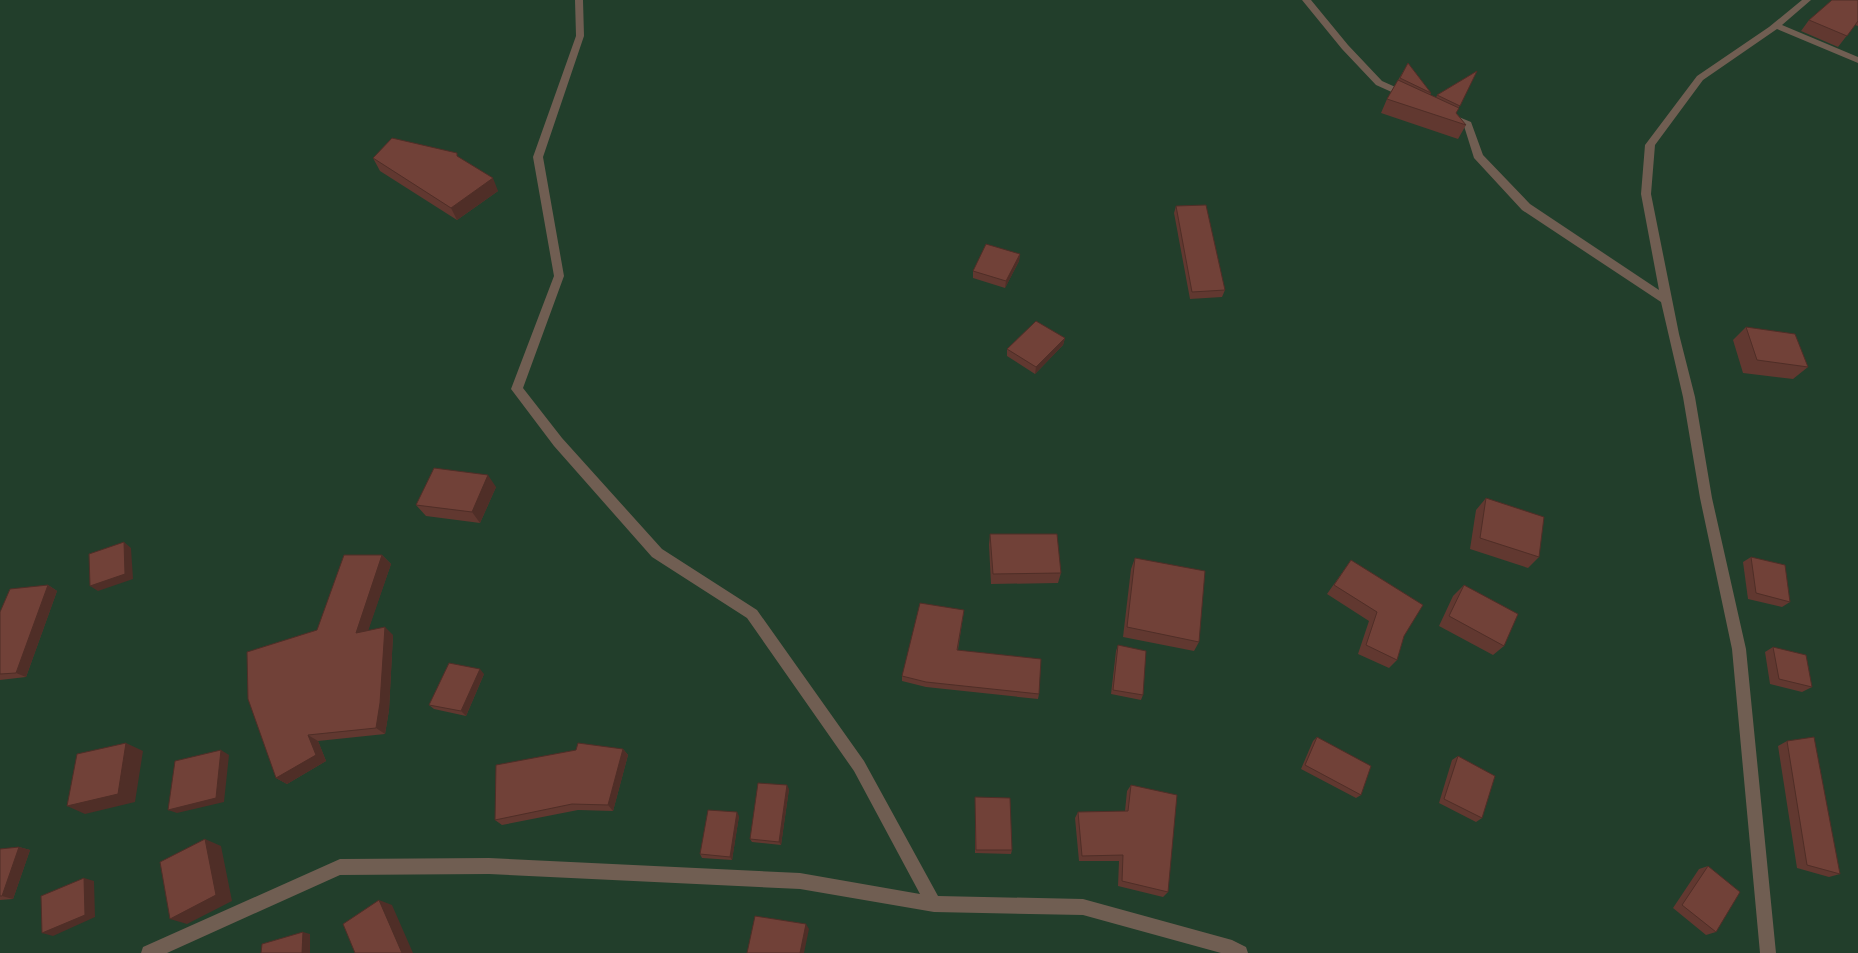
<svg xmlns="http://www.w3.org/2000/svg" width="1858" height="953" font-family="'DejaVu Sans',sans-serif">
	<rect width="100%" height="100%" fill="#241e14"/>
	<rect fill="#223e2b" x="0" y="0" width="1858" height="953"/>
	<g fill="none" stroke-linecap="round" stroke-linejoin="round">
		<g fill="#705e52" fill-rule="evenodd">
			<path d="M575,0h8l1,36 -41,121 21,119 -41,112 39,50 100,111 95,61 107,151 74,135 145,3 149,41 14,7 2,6h-27l-138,-38 -149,-3 -134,-23 -311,-15 -149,1 -173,78h-26l2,-6 197,-88 149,-1 311,15 120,21 -66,-123 -107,-153 -95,-61 -98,-111 -43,-57 43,-113 -21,-119 43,-121z"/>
			<path d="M1302,0h9l37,45 34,36 29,13v4h-6l-29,-13 -34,-36z"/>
			<path d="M1802,0h9l-29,25 76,32v6l-81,-34 -74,51 -48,65 -4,49 28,140 16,63 17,101 34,151 30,304h-16l-28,-304 -32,-151 -17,-101 -22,-95 -139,-92 -48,-52 -10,-32 -20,-10 5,-3 22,9 12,33 47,49 129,86 -18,-96 4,-49 52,-69 72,-49z"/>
		</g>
	</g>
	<g fill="#613830">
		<path d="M1858,0v26l-3,-1 -17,22 -37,-16 8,-11z"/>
		<path d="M1408,63l23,30 -1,2 6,3 1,-3 40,-24 -21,42 10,12 -8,14 -77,-26 6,-14z"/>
		<path d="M373,158h86l39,33 -41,29 -77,-49z"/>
		<path d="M1176,206l49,84 -3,7 -32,2 -16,-86z"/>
		<path d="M1020,254l-1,7 -14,27 -32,-10v-7z"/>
		<path d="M1746,327l62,40 -15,12 -50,-6 -10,-33z"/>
		<path d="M1065,338l-2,7 -28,29 -28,-18v-7z"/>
		<path d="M496,487l-16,36 -54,-7 -10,-11z"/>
		<path d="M1486,498l53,59 -11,11 -58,-19 6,-39z"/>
		<path d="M990,534l71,39 -3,10 -67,1 -2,-39z"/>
		<path d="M382,555l9,9 -23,66 25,5 -4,75 -4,24 -67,7 8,20 -39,23 -11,-6 41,-148z"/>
		<path d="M1751,557l39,45 -8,5 -34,-8 -5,-37z"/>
		<path d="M1135,558l64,84 -5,9 -71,-14 8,-68z"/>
		<path d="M1351,560l53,76 -7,24 -8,8 -31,-14 11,-33 -42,-27z"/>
		<path d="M48,585l9,6 -31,86 -26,3v-68z"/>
		<path d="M1464,585l40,61 -11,9 -54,-29 14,-30z"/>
		<path d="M964,610l-6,40 81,44 -1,5 -112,-12 -24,-6v-5z"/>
		<path d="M1118,645l25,50 -2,5 -30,-6 5,-43z"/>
		<path d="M1773,647l39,40 -10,5 -32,-8 -5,-32z"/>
		<path d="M484,674l-18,42 -32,-7 -5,-4z"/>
		<path d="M1317,737l44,58 -5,3 -55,-29 12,-28z"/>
		<path d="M1787,741l53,133 -11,3 -32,-9 -19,-122z"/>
		<path d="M623,749l5,6 -15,56 -35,-1 -76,15 -7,-5z"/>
		<path d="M1458,756l24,62 -6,4 -37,-19 13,-43z"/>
		<path d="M1131,785l37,107 -5,5 -45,-11 1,-25h-40l-4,-43 3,-6 47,-1 2,-20z"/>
		<path d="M789,789l-8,56 -29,-3 -2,-3z"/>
		<path d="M975,797l37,53 -1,4 -36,-1z"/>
		<path d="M739,816l-7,44 -30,-2 -2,-4z"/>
		<path d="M19,847l11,3 -17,49 -13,1v-51z"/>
		<path d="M1708,866l8,66 -10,3 -33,-27 26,-39z"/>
	</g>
	<g fill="#4f2e27">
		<path d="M493,178l5,13 -41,29 -6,-12z"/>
		<path d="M1020,254l-1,7 -14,27 1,-7z"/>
		<path d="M1065,338l-2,7 -28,29 1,-7z"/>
		<path d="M488,475l8,12 -16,36 -8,-11z"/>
		<path d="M124,542l7,6 2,31 -35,12 -8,-5z"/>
		<path d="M382,555l9,9 -26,76 -9,-7z"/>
		<path d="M48,585l9,6 -31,86 -10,-4z"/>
		<path d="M385,627l8,8 -4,75 -4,24 -9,-6z"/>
		<path d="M480,669l4,5 -18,42 -5,-5z"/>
		<path d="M308,735l10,6 8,20 -39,23 -11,-6z"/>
		<path d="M126,743l17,8 -8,51 -50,12 -18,-8z"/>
		<path d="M623,749l5,6 -15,56 -5,-6z"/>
		<path d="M221,750l8,5 -5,47 -47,11 -9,-3z"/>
		<path d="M787,785l2,4 -8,56 -2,-3z"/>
		<path d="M737,812l2,4 -7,44 -2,-3z"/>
		<path d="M205,839l16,7 11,55 -45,23 -17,-5z"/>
		<path d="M19,847l11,3 -17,49 -11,-3z"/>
		<path d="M84,878l10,3 1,36 -42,19 -11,-3z"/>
		<path d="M379,900l13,5 21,48h-11z"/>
		<path d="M806,924l3,5 -5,24h-4z"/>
		<path d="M303,932l7,2v19h-8z"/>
	</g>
	<g fill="#714138" stroke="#4f2e27">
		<path d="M1832,0h26v21l-11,15 -38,-16z"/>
		<path d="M1408,63l23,30 -31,-15z"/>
		<path d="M1477,71l-17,35 -23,-11z"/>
		<path d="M1398,80l61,28 -3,5 10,12 -79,-26z"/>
		<path d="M392,138l65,15v3l36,22 -42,30 -78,-50z"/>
		<path d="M1206,205l19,85 -33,2 -16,-86z"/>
		<path d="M986,244l34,10 -14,27 -33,-10z"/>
		<path d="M1036,321l29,17 -29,29 -29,-18z"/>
		<path d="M1746,327l49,7 13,33 -51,-7z"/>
		<path d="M434,468l54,7 -16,37 -56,-7z"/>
		<path d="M1486,498l58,19 -5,40 -59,-19z"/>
		<path d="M990,534h67l4,39 -68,1z"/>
		<path d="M124,542l1,32 -35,12 -1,-32z"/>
		<path d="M344,555h38l-26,78 29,-6 -5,76 -4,25 -68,7 8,20 -40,23 -28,-79 -1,-47 70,-22z"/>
		<path d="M1751,557l34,8 5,37 -34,-9z"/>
		<path d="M1135,558l70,13 -6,71 -72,-15z"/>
		<path d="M1351,560l72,45 -19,31 -7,24 -31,-15 11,-33 -43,-27z"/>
		<path d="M48,585l-32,88 -16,1v-62l10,-23z"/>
		<path d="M1464,585l54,29 -14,32 -55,-30z"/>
		<path d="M920,603l44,7 -7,40 84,9 -2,35 -113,-12 -24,-6z"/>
		<path d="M1118,645l28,6 -3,44 -30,-5z"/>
		<path d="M1773,647l33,8 6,32 -33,-8z"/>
		<path d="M449,663l31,6 -19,42 -32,-6z"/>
		<path d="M1317,737l54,29 -10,29 -56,-30z"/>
		<path d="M1814,737l26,137 -33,-9 -20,-124z"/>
		<path d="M126,743l-8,51 -51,12 10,-52z"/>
		<path d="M578,743l45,6 -15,56 -36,-1 -77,16 1,-55 80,-15z"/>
		<path d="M221,750l-5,48 -48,12 7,-49z"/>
		<path d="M1458,756l37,20 -13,42 -38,-19z"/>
		<path d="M758,783l29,2 -8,57 -29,-3z"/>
		<path d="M1131,785l46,10 -9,97 -46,-11 1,-26 -41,1 -4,-44 50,-1z"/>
		<path d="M975,797l35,1 2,52h-36z"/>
		<path d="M708,810l29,2 -7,45 -30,-3z"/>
		<path d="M205,839l11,56 -46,24 -10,-57z"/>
		<path d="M19,847l-17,49h-2v-47z"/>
		<path d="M1708,866l32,26 -24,40 -34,-27z"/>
		<path d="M84,878l1,37 -43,18 -1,-37z"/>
		<path d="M379,900l23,53h-47l-12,-29z"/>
		<path d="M755,916l51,8 -6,29h-53z"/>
		<path d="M303,932l-1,21h-41l1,-9z"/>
	</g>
</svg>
